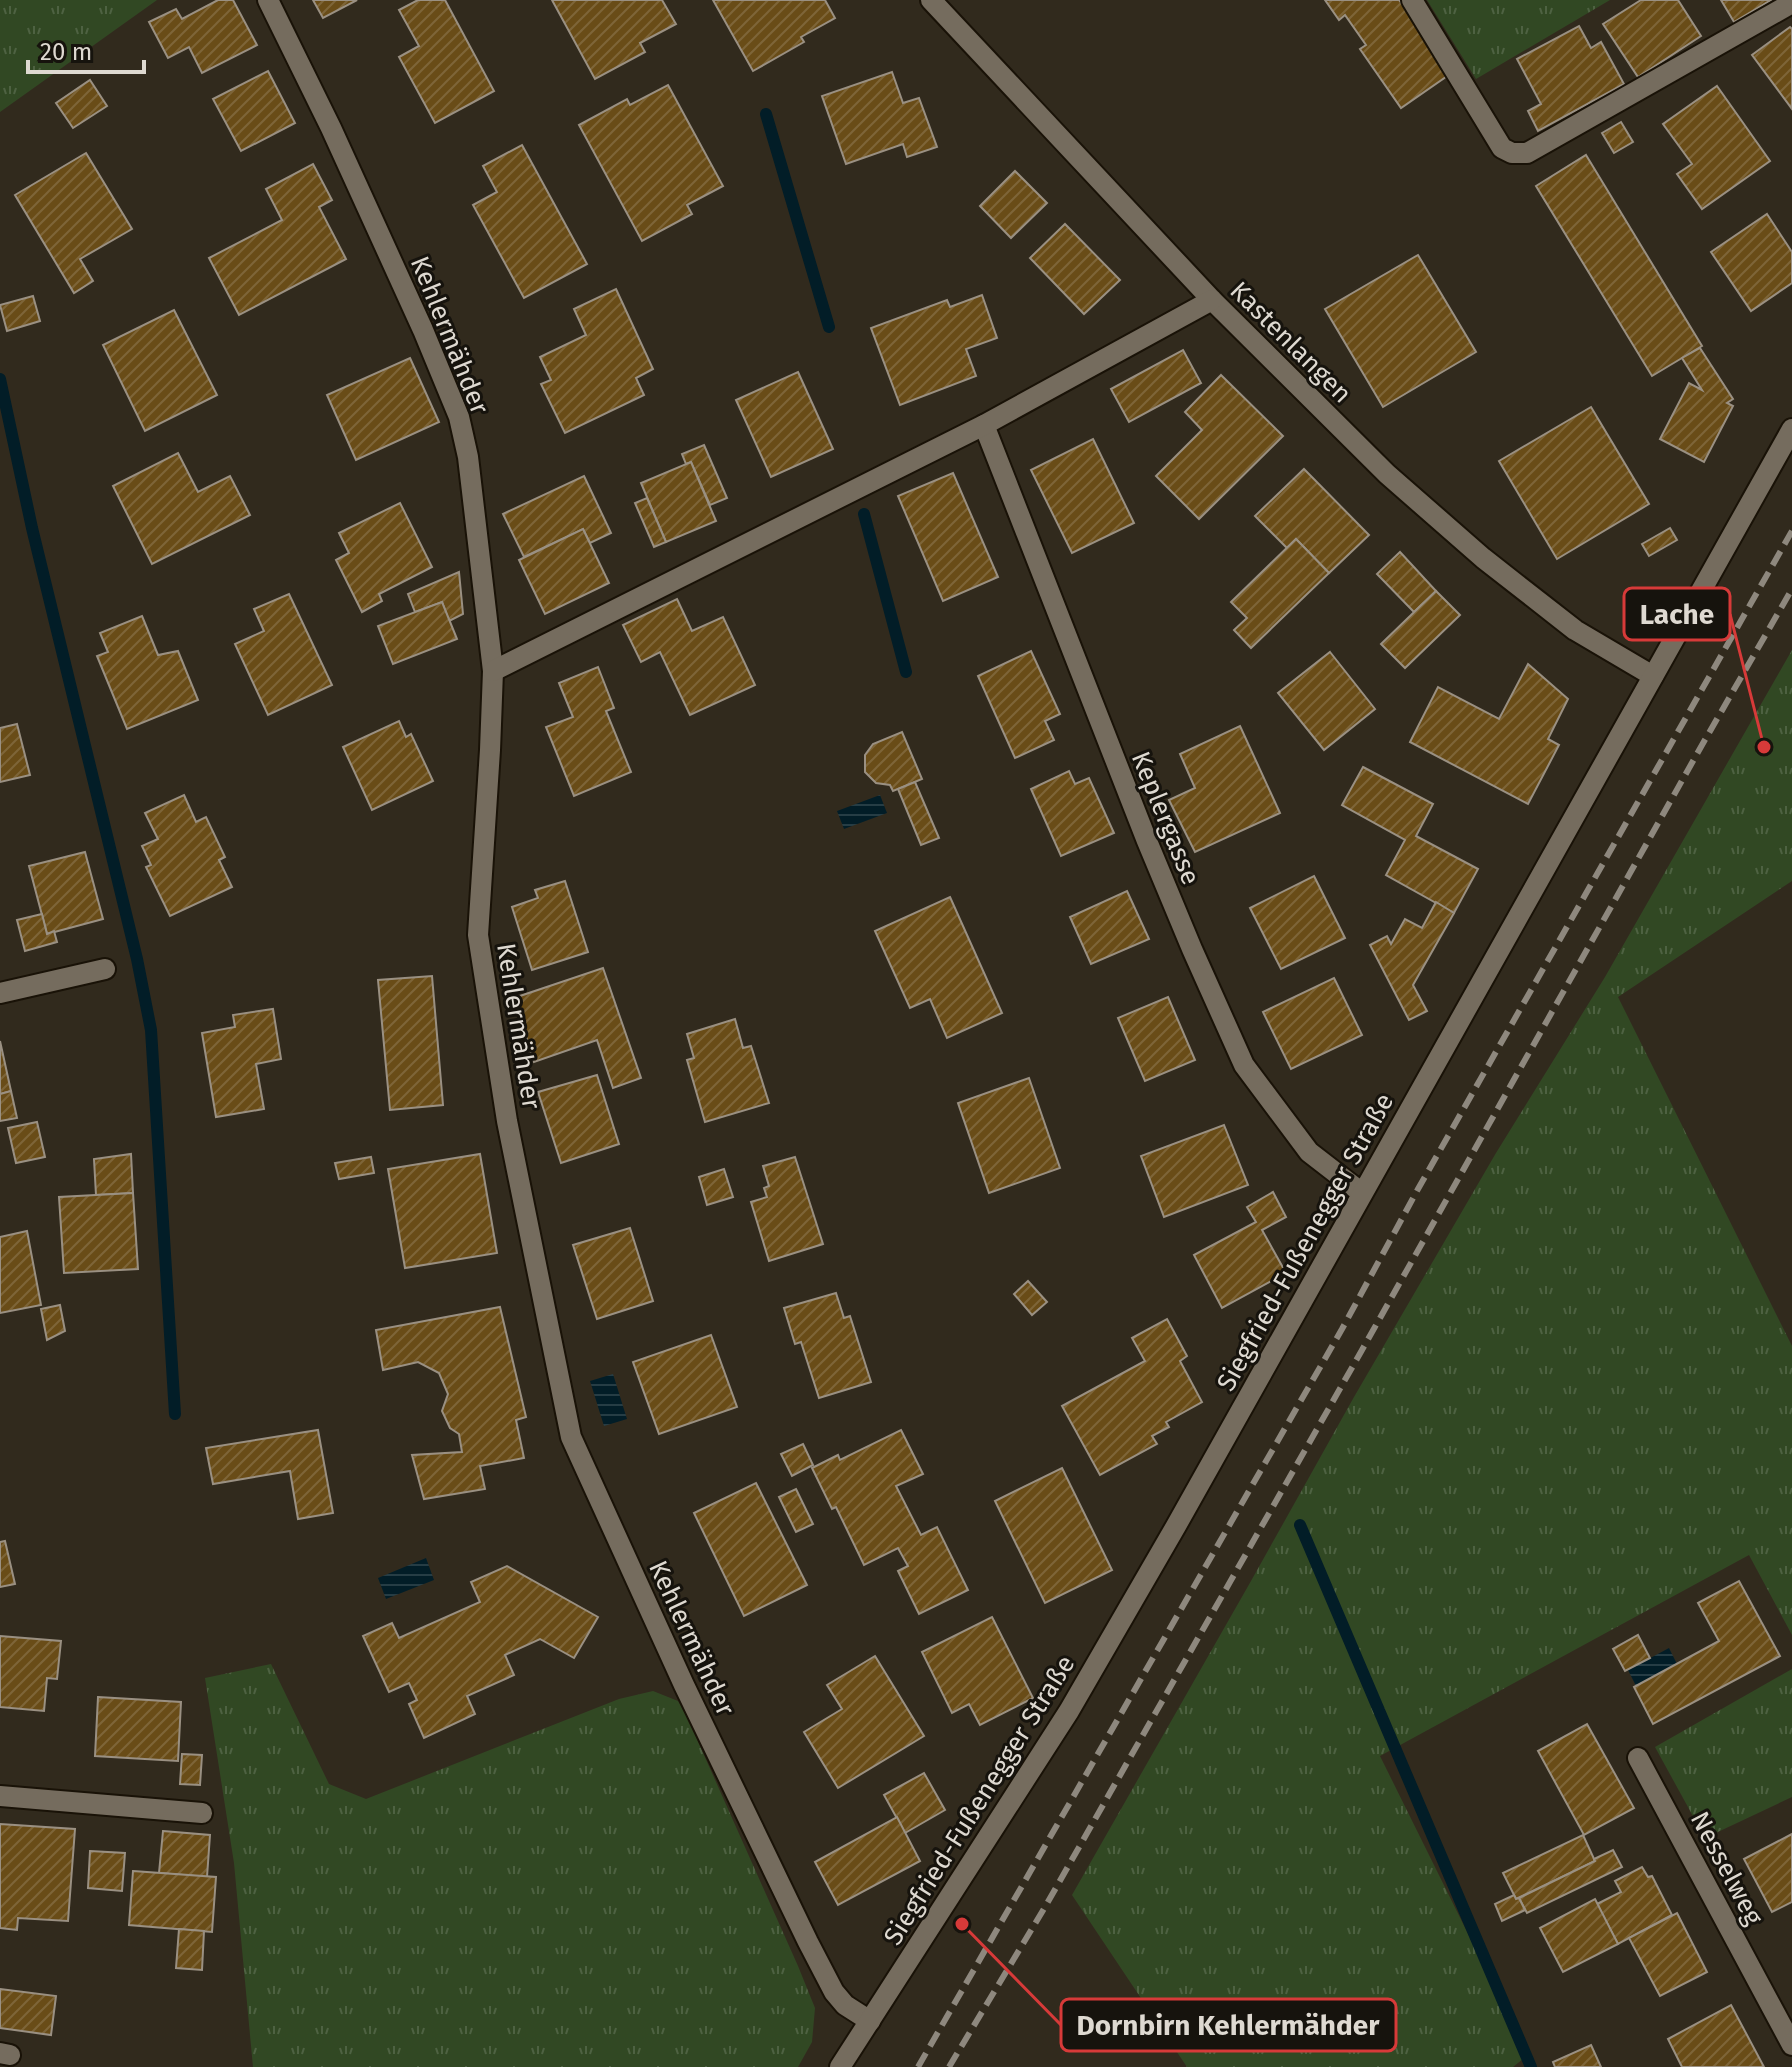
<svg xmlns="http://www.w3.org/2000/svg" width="1792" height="2067" font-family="'Fira Sans',sans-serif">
	<defs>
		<pattern id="grass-tufts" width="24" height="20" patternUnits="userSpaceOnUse" patternTransform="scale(2)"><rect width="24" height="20" fill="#314823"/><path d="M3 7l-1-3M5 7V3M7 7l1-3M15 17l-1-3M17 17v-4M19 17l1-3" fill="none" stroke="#4e6242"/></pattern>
		<pattern id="water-rules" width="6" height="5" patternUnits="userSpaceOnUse" patternTransform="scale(2)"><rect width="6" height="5" fill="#021d27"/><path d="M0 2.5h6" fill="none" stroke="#263d45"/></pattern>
		<pattern id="building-hatch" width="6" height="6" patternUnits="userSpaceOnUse" patternTransform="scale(2)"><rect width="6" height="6" fill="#694c17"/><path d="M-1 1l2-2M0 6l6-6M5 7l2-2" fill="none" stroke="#7e6538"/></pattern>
	</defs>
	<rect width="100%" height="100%" fill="#312a1d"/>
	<g fill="url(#grass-tufts)">
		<path d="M0,0h157l-157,112z"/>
		<path d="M1427,0h183l-134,79z"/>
		<path d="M1792,650v231l-174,116 174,349v289l-43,-80 -369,201 148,299 -15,12h-326l-115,-172 179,-314 103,-184 142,-244 109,-176z"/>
		<path d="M271,1664l58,120 37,15 253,-100 34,-8 25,10 9,16 111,249 17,42 -3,34 -14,25h-545l-19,-204 -29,-185z"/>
		<path d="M1792,1669v128l-87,41 -50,-91z"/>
	</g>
	<g fill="url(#water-rules)">
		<path d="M880,795l7,18 -43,16 -7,-18z"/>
		<path d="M613,1374l14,45 -23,7 -14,-45z"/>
		<path d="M426,1558l8,22 -48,19 -8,-21z"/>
		<path d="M1669,1648l8,16 -41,22 -8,-16z"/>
	</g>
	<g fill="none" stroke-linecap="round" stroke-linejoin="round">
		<g stroke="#021d27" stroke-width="12">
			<path d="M766,114l63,213"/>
			<path d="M0,379l32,149 105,431 14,71 24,384"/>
			<path d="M864,514l42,158"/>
			<path d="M1300,1525l231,542"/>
		</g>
	</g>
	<g fill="url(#building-hatch)" stroke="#9a9082" stroke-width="2">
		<path d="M218,0h15l24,45 -55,28 -13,-26 -21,11 -19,-36 27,-13 6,10z"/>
		<path d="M313,0h44l-34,18z"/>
		<path d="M418,0h27l49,91 -59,32 -36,-66 20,-11 -20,-36z"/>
		<path d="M552,0h110l14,24 -36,19 5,9 -50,27z"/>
		<path d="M713,0h112l10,18 -34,19 3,5 -51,29z"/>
		<path d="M1325,0h74l54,72 -52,36 -41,-59 6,-4 -21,-30 -6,5z"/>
		<path d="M1641,0h37l23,36 -63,41 -35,-53z"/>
		<path d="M1721,0h50l-37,22z"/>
		<path d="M1579,26l12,22 10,-6 23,42 -86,47 -10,-20 13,-7 -24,-45z"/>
		<path d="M1790,27l2,2v80l-40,-54z"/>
		<path d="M268,71l27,52 -54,28 -28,-52z"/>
		<path d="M892,72l11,31 16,-5 18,49 -30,10 -4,-13 -57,20 -24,-68z"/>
		<path d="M90,80l17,26 -34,22 -17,-25z"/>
		<path d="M668,85l55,101 -36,19 5,9 -50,27 -63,-116 48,-26 3,6z"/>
		<path d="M1717,86l53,75 -68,48 -25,-35 15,-10 -29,-40z"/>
		<path d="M1621,122l12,20 -19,11 -12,-20z"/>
		<path d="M522,145l65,119 -63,34 -51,-93 24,-13 -14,-26z"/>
		<path d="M86,153l46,76 -52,30 13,22 -19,12 -59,-98z"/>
		<path d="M1586,155l116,191 -50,30 -116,-190z"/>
		<path d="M313,164l19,36 -13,7 27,52 -107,56 -30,-57 73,-38 -16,-31z"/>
		<path d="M1015,171l32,32 -36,35 -31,-32z"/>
		<path d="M1767,214l25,38v31l-41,28 -40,-59z"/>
		<path d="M1065,224l55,56 -36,34 -54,-56z"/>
		<path d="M1418,255l58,97 -93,55 -58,-98z"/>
		<path d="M616,289l37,80 -17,9 8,17 -79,38 -24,-49 10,-4 -11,-23 46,-22 -12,-26z"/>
		<path d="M982,295l15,43 -31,11 10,27 -76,29 -29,-77 76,-28 3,7z"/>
		<path d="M33,296l7,25 -33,10 -7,-26z"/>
		<path d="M174,310l43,85 -72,36 -42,-86z"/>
		<path d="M1700,348l33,51 -6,4 6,3 -29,56 -44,-23 29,-56 13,7 -20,-32z"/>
		<path d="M1183,350l18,33 -72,39 -18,-33z"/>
		<path d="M410,358l29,64 -83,38 -29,-65z"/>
		<path d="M798,372l35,77 -62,28 -35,-77z"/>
		<path d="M1221,375l62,61 -84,83 -43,-43 46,-46 -17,-18z"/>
		<path d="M1591,407l58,97 -92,55 -58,-98z"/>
		<path d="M1093,439l41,84 -62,30 -41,-83z"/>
		<path d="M704,445l23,53 -17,7 -19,-43 -5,2 -4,-10z"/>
		<path d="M178,453l20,39 32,-16 20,39 -98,49 -39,-78z"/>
		<path d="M691,462l25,59 -50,21 -25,-59z"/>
		<path d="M1304,469l65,66 -40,38 -33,-34 -9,9 -32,-32z"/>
		<path d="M953,473l45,104 -55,24 -45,-105z"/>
		<path d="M584,476l27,57 -21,10 -7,-14 -59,28 -21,-43z"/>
		<path d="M647,498l19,44 -12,5 -19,-44z"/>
		<path d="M400,503l32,64 -53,27 3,7 -20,11 -26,-52 13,-7 -10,-20z"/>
		<path d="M1670,528l7,12 -28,16 -7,-12z"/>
		<path d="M583,529l26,54 -64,31 -26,-54z"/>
		<path d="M1296,539l33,34 -78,75 -17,-18 13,-12 -16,-16z"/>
		<path d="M1400,552l36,39 -22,21 -37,-38z"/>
		<path d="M459,572l4,42 -14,7 -7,-19 -27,10 -7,-18z"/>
		<path d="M1436,591l24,24 -55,53 -24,-24z"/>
		<path d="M289,594l43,91 -64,30 -33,-71 29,-13 -10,-22z"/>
		<path d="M677,599l15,32 31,-14 32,68 -65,30 -30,-63 -19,10 -18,-37z"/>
		<path d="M442,602l15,37 -64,25 -15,-38z"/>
		<path d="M142,616l16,39 20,-4 20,49 -71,29 -30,-73 11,-4 -8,-19z"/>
		<path d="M1031,651l29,63 -15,7 9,19 -39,18 -37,-82z"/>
		<path d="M1330,652l45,57 -51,41 -46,-57z"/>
		<path d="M1528,664l40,35 -20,40 11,6 -31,59 -118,-62 28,-55 61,32z"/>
		<path d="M598,667l16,41 -8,3 25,61 -57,24 -28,-69 27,-10 -14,-34z"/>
		<path d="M399,721l7,16 5,-3 22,47 -61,29 -29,-63z"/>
		<path d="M17,724l13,51 -30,7v-54z"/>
		<path d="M1240,726l40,87 -85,39 -26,-52 26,-12 -15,-34z"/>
		<path d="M902,732l20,47 -29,12 -3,-6 -14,-2 -11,-11v-17l8,-11z"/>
		<path d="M1363,767l70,37 -17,32 62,33 -24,44 -68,-38 19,-35 -63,-35z"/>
		<path d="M1069,771l6,13 14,-6 25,55 -53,23 -30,-67z"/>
		<path d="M915,782l24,56 -18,7 -23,-56z"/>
		<path d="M184,795l12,27 10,-5 19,40 -6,3 13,27 -62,29 -24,-49 5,-2 -9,-19 16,-7 -13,-26z"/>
		<path d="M85,852l18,67 -56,15 -18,-68z"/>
		<path d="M1314,876l31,62 -64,31 -31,-61z"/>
		<path d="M565,881l23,71 -56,18 -20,-63 26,-9 -3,-8z"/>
		<path d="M1127,891l22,48 -58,25 -21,-47z"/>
		<path d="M950,897l52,116 -55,25 -17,-39 -20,9 -35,-77z"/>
		<path d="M1436,902l18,11 -41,72 14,26 -18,9 -39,-75 17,-9 4,8 14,-25 17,9z"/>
		<path d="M42,914l5,20 7,-3 3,11 -32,9 -8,-31z"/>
		<path d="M603,968l38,110 -28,10 -16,-48 -63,22 -20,-64z"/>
		<path d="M432,976l11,129 -53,5 -12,-130z"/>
		<path d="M1334,978l28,57 -71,34 -28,-57z"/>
		<path d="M1168,997l27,63 -50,21 -27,-63z"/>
		<path d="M273,1009l8,50 -25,5 8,45 -48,8 -14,-84 33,-6 -2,-12z"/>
		<path d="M735,1019l8,29 8,-2 18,57 -64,19 -18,-62 7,-2 -7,-24z"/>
		<path d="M0,1041l11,50 -11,3z"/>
		<path d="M597,1075l22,69 -58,19 -23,-71z"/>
		<path d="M1029,1078l31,90 -71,25 -31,-90z"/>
		<path d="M11,1091l6,27 -17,3v-27z"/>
		<path d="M37,1122l8,35 -29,6 -8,-35z"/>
		<path d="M1224,1125l24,60 -84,32 -23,-61z"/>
		<path d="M131,1154l2,39 -37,2 -2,-36z"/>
		<path d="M480,1154l17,99 -92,15 -17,-99z"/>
		<path d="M371,1157l3,16 -35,6 -4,-16z"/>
		<path d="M795,1157l28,87 -54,17 -18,-59 16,-5 -3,-9 5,-2 -6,-20z"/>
		<path d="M724,1169l9,28 -26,8 -8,-28z"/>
		<path d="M1273,1192l13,25 -24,13 24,43 -64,35 -28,-53 62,-33 -9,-15z"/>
		<path d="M133,1193l5,76 -74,4 -5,-76z"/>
		<path d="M630,1228l23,73 -56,18 -24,-74z"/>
		<path d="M27,1231l14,74 -41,8v-76z"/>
		<path d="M1028,1281l19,21 -15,13 -18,-21z"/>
		<path d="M836,1293l8,25 6,-2 21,66 -52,16 -18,-56 -6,2 -11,-36z"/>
		<path d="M60,1305l5,26 -18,9 -6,-31z"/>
		<path d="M500,1307l26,110 -10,3 8,38 -44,8 5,23 -61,10 -12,-44 50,-3 -3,-18 -9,-6 -8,-17 6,-17 -9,-21 -21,-11 -35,8 -7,-40z"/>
		<path d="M1167,1319l20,37 -7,5 22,41 -36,20 3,5 -17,9 5,8 -57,31 -38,-69 83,-45 -13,-23z"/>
		<path d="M711,1335l26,72 -78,27 -26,-72z"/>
		<path d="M318,1430l15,83 -35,6 -8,-48 -77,13 -7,-36z"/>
		<path d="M901,1430l22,44 -27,12 25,49 16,-8 31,63 -49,24 -21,-43 10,-5 -10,-18 -34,17 -28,-58 -4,2 -20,-41 26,-13 2,5z"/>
		<path d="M803,1444l10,21 -21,11 -11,-22z"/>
		<path d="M1062,1468l50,102 -67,33 -50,-102z"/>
		<path d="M756,1483l51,102 -63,31 -50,-103z"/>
		<path d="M796,1489l17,35 -17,8 -17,-35z"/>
		<path d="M5,1541l10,43 -15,3v-45z"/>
		<path d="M507,1566l91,51 -24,41 -34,-19 -35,16 9,20 -47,21 8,18 -51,24 -15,-34 8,-4 -8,-17 -20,9 -26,-56 29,-13 7,15 81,-36 -9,-20z"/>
		<path d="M1739,1581l41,75 -127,68 -19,-37 85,-46 -21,-38z"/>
		<path d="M992,1617l41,81 -53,27 -11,-21 -17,9 -30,-61z"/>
		<path d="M1638,1635l12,23 -25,13 -12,-22z"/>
		<path d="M0,1636l61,5 -4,38 -10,-1 -3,33 -44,-4z"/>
		<path d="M875,1656l49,80 -86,52 -34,-56 38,-23 -15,-24z"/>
		<path d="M98,1697l83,5 -3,59 -83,-5z"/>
		<path d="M1587,1724l47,84 -50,27 -46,-84z"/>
		<path d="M182,1754l20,1 -2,30 -20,-1z"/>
		<path d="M924,1773l21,37 -40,23 -21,-38z"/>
		<path d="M897,1817l23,44 -82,44 -23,-43z"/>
		<path d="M0,1824l75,5 -7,92 -50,-3 -1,12 -17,-2z"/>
		<path d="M163,1831l47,4 -3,42 -48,-4z"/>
		<path d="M1792,1834v68l-20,10 -28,-53z"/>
		<path d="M1583,1835l12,26 -79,38 -13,-26z"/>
		<path d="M1613,1850l9,17 -95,46 -8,-15 76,-37 -1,-2z"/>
		<path d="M90,1851l35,2 -3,38 -34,-3z"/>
		<path d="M1642,1867l6,10 4,-1 20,39 -54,29 -21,-40 24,-12 -6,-11z"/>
		<path d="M133,1871l83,6 -4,55 -83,-7z"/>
		<path d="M1514,1895l2,4 3,-1 6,12 -23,11 -7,-17z"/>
		<path d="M1595,1899l23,45 -55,28 -23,-44z"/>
		<path d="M1677,1913l30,59 -47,24 -31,-58z"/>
		<path d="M179,1929l25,2 -2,39 -26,-2z"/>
		<path d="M0,1989l56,7 -5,39 -51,-7z"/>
		<path d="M1731,2005l33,62h-82l-14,-28z"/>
		<path d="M1591,2045l10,22h-46l-2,-5z"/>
	</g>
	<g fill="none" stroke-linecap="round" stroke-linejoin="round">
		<defs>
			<g id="minor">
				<path d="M268,0l63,128 92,202 36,87 9,40 25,214 -3,79 -12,185 29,186 64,316 113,248 124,257 26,50 11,13 25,16"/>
				<path d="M931,0l281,300 175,174 96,84 92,72 78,46"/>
				<path d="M1412,0l90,148 10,5h15l265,-150"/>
				<path d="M984,425l163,416 45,108 52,116 65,87 53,41"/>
				<path d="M493,671l491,-246 228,-125"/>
				<path d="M0,993l105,-24"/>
				<path d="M1638,1758l154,287"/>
				<path d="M0,1796l202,17"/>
				<path d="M0,2053l10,2"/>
				<path d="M840,2067l229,-356 107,-185 616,-1097"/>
			</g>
		</defs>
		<use href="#minor" stroke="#191207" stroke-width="24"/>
		<use href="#minor" stroke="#756c5e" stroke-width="20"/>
		<g stroke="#8e887e" stroke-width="6" stroke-dasharray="16 8" stroke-linecap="butt">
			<path d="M918,2067l424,-738 76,-140 374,-658"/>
			<path d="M949,2067l96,-160 317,-557 340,-605 90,-156"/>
		</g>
	</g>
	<g text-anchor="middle" stroke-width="6" stroke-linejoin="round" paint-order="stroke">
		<g font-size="26" fill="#ded9d1" stroke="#16130d">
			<text transform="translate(450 335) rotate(68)" y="9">Kehlermähder</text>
			<text transform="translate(1291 342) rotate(45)" y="9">Kastenlangen</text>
			<text transform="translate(1166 818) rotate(68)" y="9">Keplergasse</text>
			<text transform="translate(519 1026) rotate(81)" y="9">Kehlermähder</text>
			<text transform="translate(1305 1242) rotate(-61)" y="9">Siegfried-Fußenegger Straße</text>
			<text transform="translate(692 1638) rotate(65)" y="9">Kehlermähder</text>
			<text transform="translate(979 1800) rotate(-58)" y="9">Siegfried-Fußenegger Straße</text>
			<text transform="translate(1727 1868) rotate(62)" y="9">Nesselweg</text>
		</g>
	</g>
	<path fill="none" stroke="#d73a39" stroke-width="3" d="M1764 747L1730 614M962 1924L1061 2025"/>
	<g fill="#d73a39" stroke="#16130d" stroke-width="3">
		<circle cx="1764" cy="747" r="8"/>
		<circle cx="962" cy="1924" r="8"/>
	</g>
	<g fill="#16130d" stroke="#d73a39" stroke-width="3">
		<rect x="1624" y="588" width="106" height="52" rx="8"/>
		<rect x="1061" y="1999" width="335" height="52" rx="8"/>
	</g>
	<g font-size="28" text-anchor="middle" font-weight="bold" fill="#ded9d1">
		<text x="1677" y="624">Lache</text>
		<text x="1228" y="2035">Dornbirn Kehlermähder</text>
	</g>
	<path d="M28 60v12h116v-12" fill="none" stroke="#ded9d1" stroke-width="4"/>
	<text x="40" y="60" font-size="24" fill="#ded9d1" stroke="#16130d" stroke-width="6" paint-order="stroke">20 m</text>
</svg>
